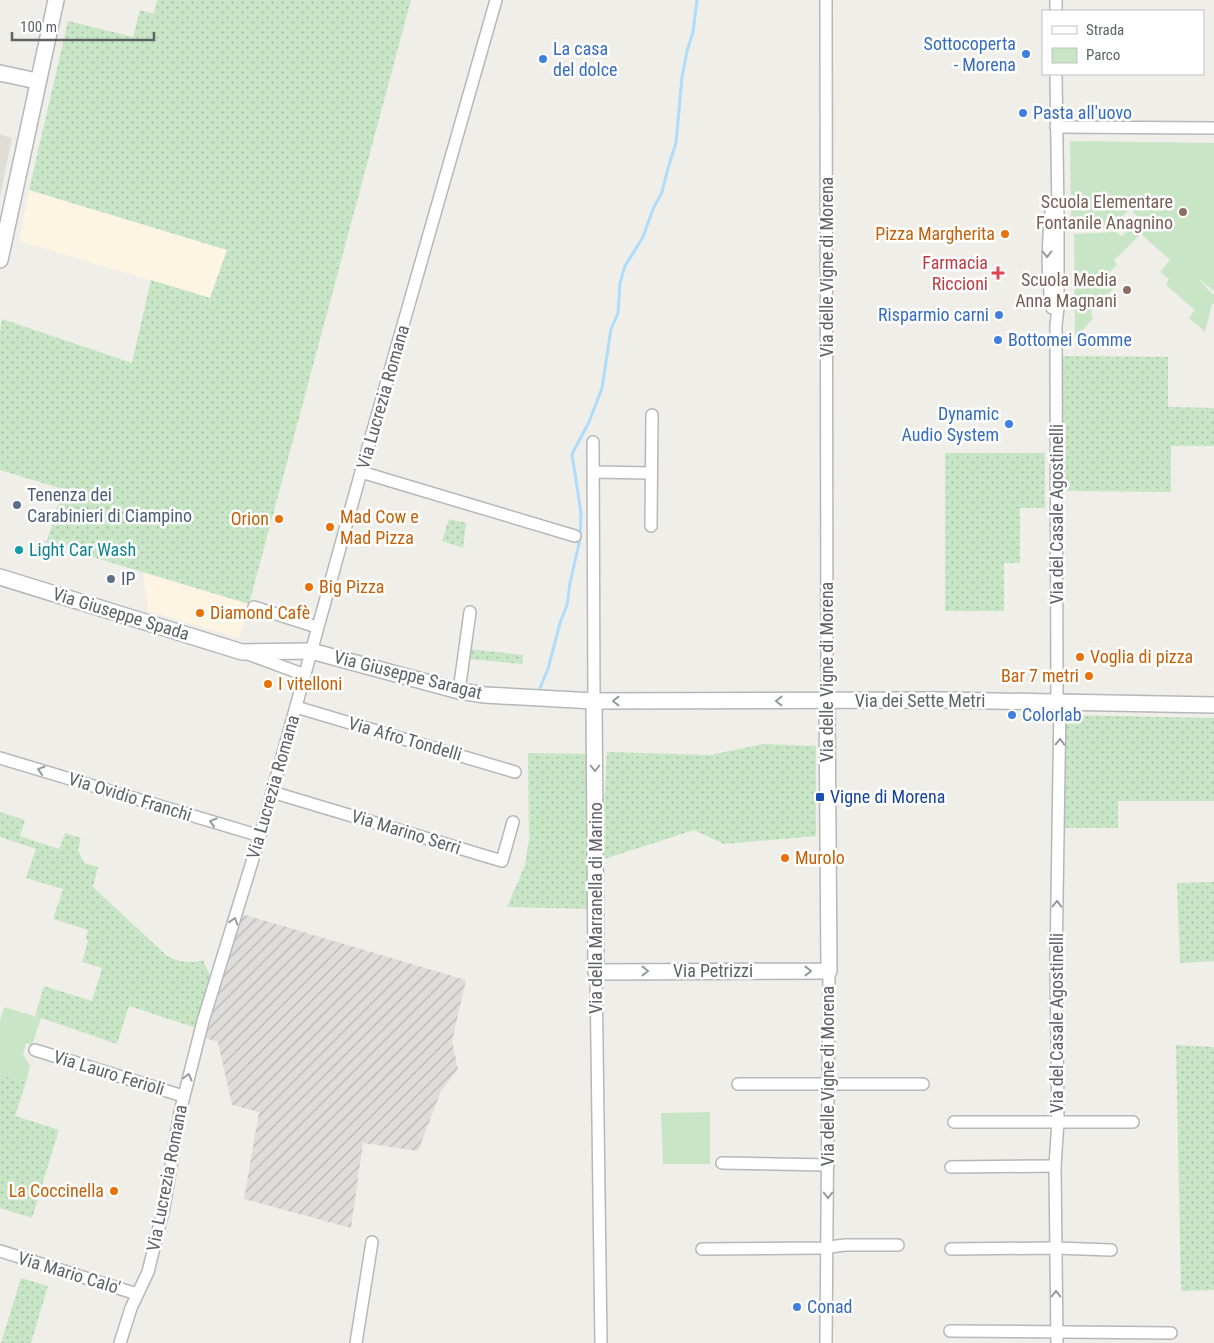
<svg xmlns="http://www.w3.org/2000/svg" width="1214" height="1343" font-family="'Roboto Condensed',sans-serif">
	<defs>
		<pattern id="industrial-furrows" width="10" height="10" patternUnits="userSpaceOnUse" patternTransform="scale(1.25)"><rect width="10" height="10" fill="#dfddda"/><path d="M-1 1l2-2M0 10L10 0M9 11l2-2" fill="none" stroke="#b8b7b5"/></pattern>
		<pattern id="grass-dots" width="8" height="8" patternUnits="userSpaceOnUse" patternTransform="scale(1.25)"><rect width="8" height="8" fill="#c8e6c6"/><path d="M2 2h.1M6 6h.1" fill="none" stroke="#a6bea5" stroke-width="1.8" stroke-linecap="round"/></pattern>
	</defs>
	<rect width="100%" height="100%" fill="#f0eee8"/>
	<g fill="#fdf5e1">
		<path d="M29,190l198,60 -17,48 -191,-57z"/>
		<path d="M143,573l106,31 -10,34 -91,-27z"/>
	</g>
	<path fill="url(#industrial-furrows)" d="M242,914l224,66 -14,61 6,28 -17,22 -23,60 -55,-8 -12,85 -107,-29 15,-87 -27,-7 -14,-63 -13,-4z"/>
	<path fill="#e0ddd6" d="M0,134l12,4 -12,59z"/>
	<g fill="url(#grass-dots)">
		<path d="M157,0h254l-162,604 -206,-62 3,-1 2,-3 15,-49 -63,-19v-139l2,-12 130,44 19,-83 59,18 17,-48 -198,-60 39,-169 65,16 7,-27 14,4z"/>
		<path d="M1063,356l105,1v50l46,1v38h-43v46l-108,-1z"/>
		<path d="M945,453h100v55h-25v55h-16v48h-59z"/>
		<path d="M449,519l17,4 -3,25 -21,-7z"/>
		<path d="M469,649l54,6 -1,9 -53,-5z"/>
		<path d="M1066,715l148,3v83h-96v27h-54z"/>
		<path d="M763,744l53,2v90l-92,8 -30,-14 -93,30 6,-108 104,3z"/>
		<path d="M528,753l63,1v155l-84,-2 18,-42 4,-26z"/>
		<path d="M0,812l25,8 -5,16 39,13 6,-16 16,5 -3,12 6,13 14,4 -5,20 74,69c12,6 23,8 36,4l7,15 -14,53 -67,-22 -12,38 -82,-28 9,-30 48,15 10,-33 -20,-6 6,-21 -2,-3 2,-8 -35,-11 10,-30 -37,-11 10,-29 -36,-12z"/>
		<path d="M1214,882v79l-34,2 -3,-80z"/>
		<path d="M1176,1045l38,2v243l-33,1z"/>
		<path d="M0,1074l26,8 -11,34 44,14 -27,88 -32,-10z"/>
		<path d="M21,1278l27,8 -17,57h-30z"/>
	</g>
	<g fill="#c8e6c6">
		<path d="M1070,141l144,2v148l-15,-12 13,15h2v10h-2l-7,28 -16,-14 6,-8 -29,-25 3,-6 -9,-7 10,-12 -29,-26 -27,26 3,5 -8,8 9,11 -27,28 2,6 -18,21 -1,-105 41,-2 7,4 18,-17 -10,-10 -18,17 1,3 -42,1z"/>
		<path d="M4,1007l37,11 -9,27 -6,-2 -3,11 7,12 -4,16 -26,-8v-53z"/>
		<path d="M710,1112v52h-47l-2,-51z"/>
	</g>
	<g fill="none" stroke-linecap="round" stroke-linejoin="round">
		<path stroke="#adddfb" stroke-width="3" d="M540,688l8,-19 12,-46 7,-18 3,-22 10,-44 1,-26 -9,-59 17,-32 13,-34 9,-59 7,-16 2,-30 5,-17 18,-29 10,-28 9,-17 6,-24 8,-25 6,-66 5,-26 6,-19 4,-32"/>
		<defs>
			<g id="street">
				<path d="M826,0l1,700"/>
				<path d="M1056,11v-11"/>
				<path d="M1056,74l2,143v91l-2,17 1,378"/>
				<path d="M1056,127l158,1"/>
				<path d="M1052,202c-4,37 -6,69 0,106"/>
				<path d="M593,442l1,259"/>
				<path d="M361,472l214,64"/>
				<path d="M593,472l58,1"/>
				<path d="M651,526l1,-111"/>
				<path d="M254,607l63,20"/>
				<path d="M248,654l57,21"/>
				<path d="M459,691l11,-79"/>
				<path d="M296,707l219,65"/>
				<path d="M0,758l260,78"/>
				<path d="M272,792l230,69 11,-39"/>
				<path d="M596,972l5,371"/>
				<path d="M35,1050l148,46"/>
				<path d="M738,1084h185"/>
				<path d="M954,1122h179"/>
				<path d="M722,1163l106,2"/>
				<path d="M951,1167l104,-1"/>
				<path d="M702,1249l120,-1 23,-3h53"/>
				<path d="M951,1249l105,-1 55,2"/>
				<path d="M0,1251l137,43"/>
				<path d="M950,1331l221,2"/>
				<path d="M120,1343l11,-35 17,-36 16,-65 16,-95 23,-91 57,-185 101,-364 135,-472"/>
				<path d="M356,1343l16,-101"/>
				<path d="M826,1343l3,-372"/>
				<path d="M1057,1343l-2,-177 3,-45 -2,-157 4,-261"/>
			</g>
			<g id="secondary">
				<path d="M0,73l37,8"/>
				<path d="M0,260l56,-260"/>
				<path d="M0,577l242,75 69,-1 148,40 26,4 109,6 349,-1 271,5"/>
				<path d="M594,701l2,271 233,-1 -2,-271"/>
			</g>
		</defs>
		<use href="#street" stroke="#b5b8bb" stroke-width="14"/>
		<use href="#secondary" stroke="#b4b7bb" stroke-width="18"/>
		<use href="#street" stroke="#fff" stroke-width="11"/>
		<use href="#secondary" stroke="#fff" stroke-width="15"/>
	</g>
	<defs><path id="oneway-chevron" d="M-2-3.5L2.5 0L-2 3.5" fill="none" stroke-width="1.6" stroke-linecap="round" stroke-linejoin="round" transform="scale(1.25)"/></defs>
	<g stroke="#979a9c">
		<use href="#oneway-chevron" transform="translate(1047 254) rotate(90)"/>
		<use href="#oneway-chevron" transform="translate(616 701) rotate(180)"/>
		<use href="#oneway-chevron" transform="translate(779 701) rotate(180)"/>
		<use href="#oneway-chevron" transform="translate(1060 742) rotate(-89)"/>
		<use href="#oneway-chevron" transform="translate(595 768) rotate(90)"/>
		<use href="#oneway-chevron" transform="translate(41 770) rotate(-163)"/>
		<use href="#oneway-chevron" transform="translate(213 822) rotate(-163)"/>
		<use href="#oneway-chevron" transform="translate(1057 904) rotate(-89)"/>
		<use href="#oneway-chevron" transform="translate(234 921) rotate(-73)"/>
		<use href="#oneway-chevron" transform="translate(645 971)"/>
		<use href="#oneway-chevron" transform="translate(808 971)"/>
		<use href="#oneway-chevron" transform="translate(188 1077) rotate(-75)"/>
		<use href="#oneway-chevron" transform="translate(828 1195) rotate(90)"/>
		<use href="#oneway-chevron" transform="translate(1056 1294) rotate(-90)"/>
	</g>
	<g fill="#3f7fe0" stroke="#fff" stroke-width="2">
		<circle cx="1026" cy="54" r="5"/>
		<circle cx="543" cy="59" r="5"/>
		<circle cx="1023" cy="113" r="5"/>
		<circle cx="999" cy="315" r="5"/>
		<circle cx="998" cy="340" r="5"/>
		<circle cx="1009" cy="424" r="5"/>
		<circle cx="1012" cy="715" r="5"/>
		<circle cx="797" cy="1307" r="5"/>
	</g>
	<g fill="#8d6e63" stroke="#fff" stroke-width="2">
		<circle cx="1183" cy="212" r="5"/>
		<circle cx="1127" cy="290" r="5"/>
	</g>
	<g fill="#e8710a" stroke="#fff" stroke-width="2">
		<circle cx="1005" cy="234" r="5"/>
		<circle cx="279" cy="519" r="5"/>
		<circle cx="330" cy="527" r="5"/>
		<circle cx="309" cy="587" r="5"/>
		<circle cx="200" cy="613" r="5"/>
		<circle cx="1080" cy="657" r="5"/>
		<circle cx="1089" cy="676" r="5"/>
		<circle cx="268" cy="684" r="5"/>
		<circle cx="785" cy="858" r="5"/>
		<circle cx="114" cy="1191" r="5"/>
	</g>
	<path fill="#e0444e" stroke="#fff" stroke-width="2" d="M995.5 265.5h5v5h5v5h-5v5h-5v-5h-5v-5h5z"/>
	<g fill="#5c6f8a" stroke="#fff" stroke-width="2">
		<circle cx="17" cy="505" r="5"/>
		<circle cx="111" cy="579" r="5"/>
	</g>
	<circle fill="#0f9aa8" stroke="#fff" stroke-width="2" cx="19" cy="550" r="5"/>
	<rect fill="#1a4fb4" stroke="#fff" stroke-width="2" x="815" y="792" width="10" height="10" rx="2.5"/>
	<g text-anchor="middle" stroke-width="5" stroke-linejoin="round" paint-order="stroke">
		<g font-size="18" fill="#366cbe" stroke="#fff" text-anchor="start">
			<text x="1016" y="50" text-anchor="end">Sottocoperta<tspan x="1016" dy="21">- Morena</tspan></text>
			<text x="553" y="55">La casa<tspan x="553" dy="21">del dolce</tspan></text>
			<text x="1033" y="119">Pasta all'uovo</text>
			<text x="989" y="321" text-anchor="end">Risparmio carni</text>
			<text x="1008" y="346">Bottomei Gomme</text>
			<text x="999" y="420" text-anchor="end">Dynamic<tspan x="999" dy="21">Audio System</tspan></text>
			<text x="1022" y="721">Colorlab</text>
			<text x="807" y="1313">Conad</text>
		</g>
		<g font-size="18" fill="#785e54" stroke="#fff" text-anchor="end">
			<text x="1173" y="208">Scuola Elementare<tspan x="1173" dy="21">Fontanile Anagnino</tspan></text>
			<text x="1117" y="286">Scuola Media<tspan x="1117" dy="21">Anna Magnani</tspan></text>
		</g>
		<g font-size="18" fill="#c56008" stroke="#fff" text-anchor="start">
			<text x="995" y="240" text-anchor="end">Pizza Margherita</text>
			<text x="340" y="523">Mad Cow e<tspan x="340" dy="21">Mad Pizza</tspan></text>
			<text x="269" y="525" text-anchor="end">Orion</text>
			<text x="319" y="593">Big Pizza</text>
			<text x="210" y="619">Diamond Cafè</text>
			<text x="1090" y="663">Voglia di pizza</text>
			<text x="1079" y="682" text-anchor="end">Bar 7 metri</text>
			<text x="278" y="690">I vitelloni</text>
			<text x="795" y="864">Murolo</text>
			<text x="104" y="1197" text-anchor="end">La Coccinella</text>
		</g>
		<g font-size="18" fill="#be3a42" stroke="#fff" text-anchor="end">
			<text x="988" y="269">Farmacia<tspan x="988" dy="21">Riccioni</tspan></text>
		</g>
		<g font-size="18" fill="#5f6367" stroke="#fff">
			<text transform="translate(827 267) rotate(-90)" y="6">Via delle Vigne di Morena</text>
			<text transform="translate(383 397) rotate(-74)" y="6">Via Lucrezia Romana</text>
			<text transform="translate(1057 514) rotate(-90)" y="6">Via del Casale Agostinelli</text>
			<text transform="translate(121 614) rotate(17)" y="6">Via Giuseppe Spada</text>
			<text transform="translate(827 672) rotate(-90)" y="6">Via delle Vigne di Morena</text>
			<text transform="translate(408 675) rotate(14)" y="6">Via Giuseppe Saragat</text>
			<text x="920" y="707">Via dei Sette Metri</text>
			<text transform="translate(405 739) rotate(16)" y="6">Via Afro Tondelli</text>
			<text transform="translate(273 787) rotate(-74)" y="6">Via Lucrezia Romana</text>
			<text transform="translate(130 797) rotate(17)" y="6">Via Ovidio Franchi</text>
			<text transform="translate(406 832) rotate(17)" y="6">Via Marino Serri</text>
			<text transform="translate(596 908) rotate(-90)" y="6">Via della Marranella di Marino</text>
			<text x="713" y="977">Via Petrizzi</text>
			<text transform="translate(1057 1023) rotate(-90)" y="6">Via del Casale Agostinelli</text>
			<text transform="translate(109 1073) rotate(17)" y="6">Via Lauro Ferioli</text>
			<text transform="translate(828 1076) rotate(-90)" y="6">Via delle Vigne di Morena</text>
			<text transform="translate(167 1178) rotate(-79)" y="6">Via Lucrezia Romana</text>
			<text transform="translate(69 1273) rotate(17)" y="6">Via Mario Calo'</text>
		</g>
		<g font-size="18" fill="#4e5e75" stroke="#fff" text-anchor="start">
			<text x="27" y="501">Tenenza dei<tspan x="27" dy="21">Carabinieri di Ciampino</tspan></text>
			<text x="121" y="585">IP</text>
		</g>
		<g font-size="18" fill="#0d838f" stroke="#fff" text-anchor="start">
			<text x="29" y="556">Light Car Wash</text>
		</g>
		<g font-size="18" fill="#164399" stroke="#fff" text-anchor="start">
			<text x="830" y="803">Vigne di Morena</text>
		</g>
	</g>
	<rect x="1042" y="10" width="162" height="65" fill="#ffffff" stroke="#bfc1c2"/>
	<rect x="1052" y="26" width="25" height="8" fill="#ffffff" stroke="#bfc1c2"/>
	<text x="1086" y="35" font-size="15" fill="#5f6367">Strada</text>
	<rect x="1052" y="48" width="25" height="15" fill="#c8e6c6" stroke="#bfc1c2"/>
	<text x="1086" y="60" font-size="15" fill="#5f6367">Parco</text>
	<path d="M12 32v8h142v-8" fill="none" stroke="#5f6367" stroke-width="2.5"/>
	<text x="20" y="32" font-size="15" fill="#5f6367" stroke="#ffffff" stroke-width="4" paint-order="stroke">100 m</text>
</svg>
